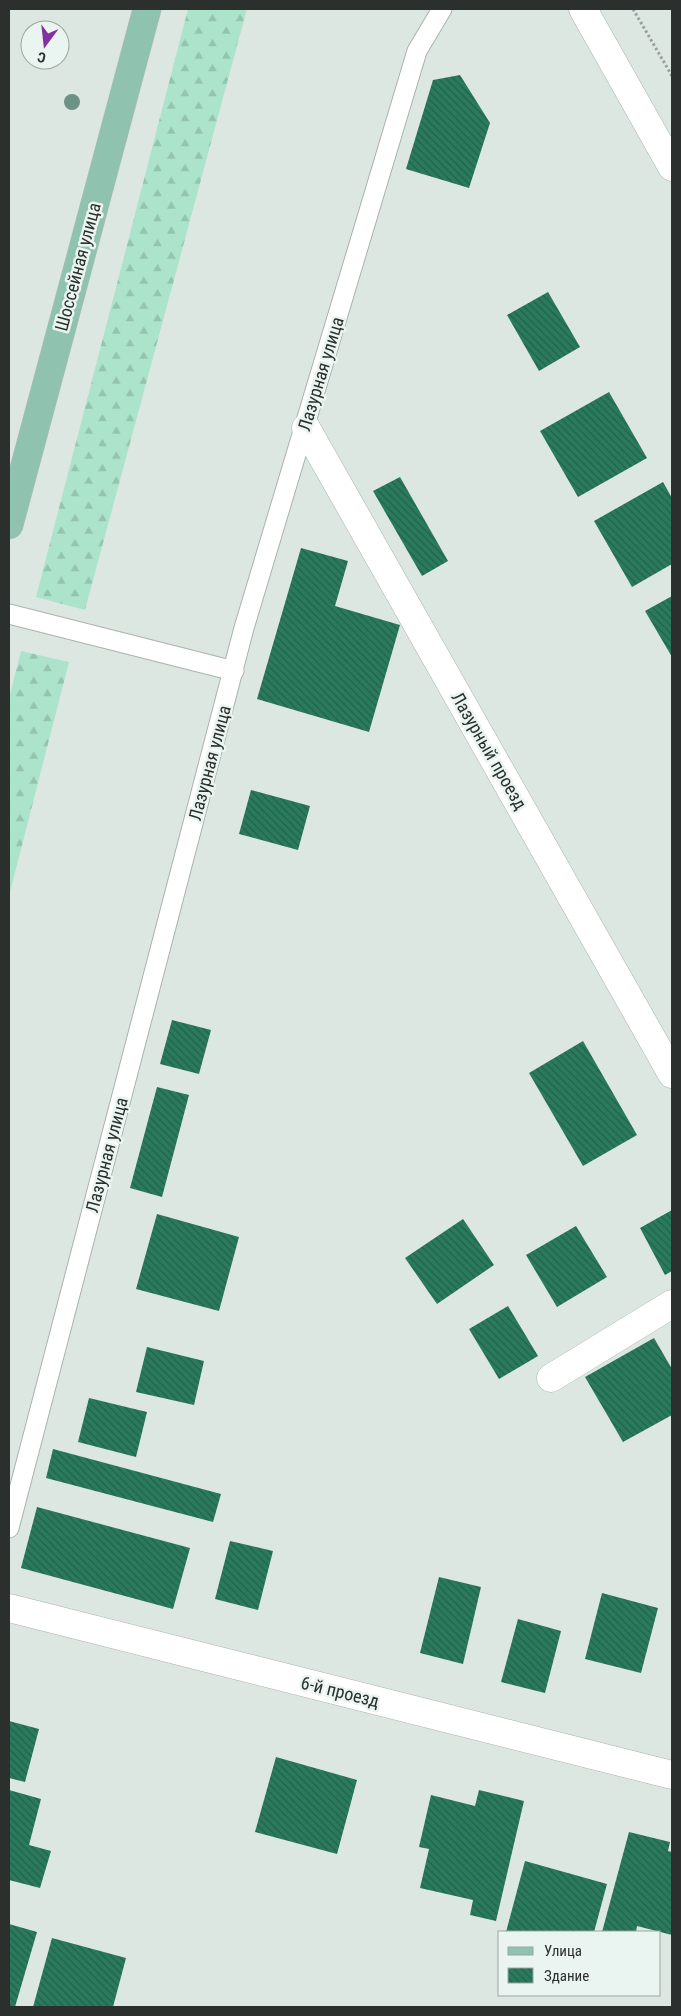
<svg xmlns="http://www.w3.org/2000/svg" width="681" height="2016" font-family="'Roboto Condensed',sans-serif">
	<defs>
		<pattern id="forest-firs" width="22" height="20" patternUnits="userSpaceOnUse" patternTransform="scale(1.25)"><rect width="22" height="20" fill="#ace4cb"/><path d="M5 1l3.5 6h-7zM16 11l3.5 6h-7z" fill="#94c4af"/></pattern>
		<pattern id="building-back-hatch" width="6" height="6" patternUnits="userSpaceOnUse" patternTransform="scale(1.25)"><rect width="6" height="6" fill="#2a7b5e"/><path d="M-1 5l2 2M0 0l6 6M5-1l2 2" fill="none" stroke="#23604a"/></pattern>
	</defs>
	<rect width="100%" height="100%" fill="#dde7e2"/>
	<g fill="url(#forest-firs)">
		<path d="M188,9h59l-162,601 -49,-13z"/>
		<path d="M21,651l48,11 -60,234v-198z"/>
	</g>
	<g fill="url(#building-back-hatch)">
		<path d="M460,75l30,48 -21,65 -63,-19 27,-89z"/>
		<path d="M548,292l32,55 -41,24 -32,-56z"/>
		<path d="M609,392l38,66 -69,39 -38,-66z"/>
		<path d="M400,477l48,84 -26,15 -49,-85z"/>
		<path d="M663,482l9,16v66l-40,23 -38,-66z"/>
		<path d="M301,548l47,13 -13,45 65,19 -31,107 -112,-33z"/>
		<path d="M672,596v61l-27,-46z"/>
		<path d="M251,790l59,16 -12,44 -59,-16z"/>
		<path d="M172,1020l39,10 -12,44 -39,-10z"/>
		<path d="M583,1041l54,94 -54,31 -54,-93z"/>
		<path d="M157,1087l32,8 -27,102 -32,-9z"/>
		<path d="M672,1210v61l-7,4 -25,-47z"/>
		<path d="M157,1214l82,23 -20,74 -83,-22z"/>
		<path d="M463,1219l31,46 -57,39 -32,-46z"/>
		<path d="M576,1226l31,51 -50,30 -31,-52z"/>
		<path d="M508,1306l30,50 -39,23 -30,-50z"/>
		<path d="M654,1338l18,31v46l-49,27 -38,-65z"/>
		<path d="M147,1347l57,14 -10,44 -58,-13z"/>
		<path d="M89,1398l58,14 -11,45 -58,-15z"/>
		<path d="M53,1449l168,45 -8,28 -167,-44z"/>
		<path d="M37,1507l153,41 -17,61 -152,-41z"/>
		<path d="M230,1541l43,10 -15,59 -43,-11z"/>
		<path d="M439,1577l42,10 -18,77 -43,-11z"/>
		<path d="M602,1593l56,15 -17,65 -56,-14z"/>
		<path d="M518,1619l43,12 -16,62 -44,-11z"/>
		<path d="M9,1721l30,8 -14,53 -16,-4z"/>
		<path d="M276,1757l81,23 -20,74 -82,-22z"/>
		<path d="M9,1790l32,9 -12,46 22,6 -11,37 -31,-8z"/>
		<path d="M479,1790l45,11 -28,120 -26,-6 3,-15 -53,-12 9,-39 -10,-2 12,-52 44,11z"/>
		<path d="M629,1832l41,10 -2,9 4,1v83l-35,-9 -1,6h-34z"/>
		<path d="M525,1861l82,23 -13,48h-88z"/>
		<path d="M9,1924l28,8 -22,75h-6z"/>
		<path d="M52,1938l74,20 -13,49h-80z"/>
	</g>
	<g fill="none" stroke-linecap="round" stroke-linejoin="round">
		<defs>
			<g id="lane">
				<path d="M9,614l225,57"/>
				<path d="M9,1528l235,-900 173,-577 25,-42"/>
			</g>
			<g id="street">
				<path d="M583,9l89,158"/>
				<path d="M306,428l366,646"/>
				<path d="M551,1378l121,-74"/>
				<path d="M9,1608l663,167"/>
			</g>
			<path id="primary" d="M9,525l138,-516"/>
		</defs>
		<use href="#lane" stroke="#a9b3ae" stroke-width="21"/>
		<use href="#street" stroke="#a9b3ae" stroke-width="29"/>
		<use href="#primary" stroke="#bfc1c0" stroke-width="29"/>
		<path stroke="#98a09c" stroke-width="3" stroke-dasharray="2.5 2.5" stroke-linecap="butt" d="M633,9l39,67"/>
		<use href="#lane" stroke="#fff" stroke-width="19"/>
		<use href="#street" stroke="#fff" stroke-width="28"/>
		<use href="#primary" stroke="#8fc2af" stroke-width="28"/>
	</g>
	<circle fill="#6b9285" cx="72" cy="102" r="8"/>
	<g text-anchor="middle" stroke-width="5" stroke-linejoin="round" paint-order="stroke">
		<g font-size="18" fill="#2b2f2d" stroke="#eaf4f0">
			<text transform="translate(78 267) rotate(-75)" y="6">Шоссейная улица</text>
			<text transform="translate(321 374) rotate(-73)" y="6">Лазурная улица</text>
			<text transform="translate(489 751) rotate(60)" y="6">Лазурный проезд</text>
			<text transform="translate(210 763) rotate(-75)" y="6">Лазурная улица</text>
			<text transform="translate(107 1155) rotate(-75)" y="6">Лазурная улица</text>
			<text transform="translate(340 1692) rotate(14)" y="6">6-й проезд</text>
		</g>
	</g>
	<rect width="681" height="2016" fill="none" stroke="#2b2f2d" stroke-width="20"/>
	<rect x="498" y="1931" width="162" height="65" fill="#eaf4f0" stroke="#9ea5a2"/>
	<rect x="508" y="1947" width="25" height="8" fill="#8fc2af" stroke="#9ea5a2"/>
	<text x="544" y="1956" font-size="15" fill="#2b2f2d">Улица</text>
	<rect x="508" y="1968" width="25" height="15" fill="url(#building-back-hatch)" stroke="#9ea5a2"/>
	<text x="544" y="1981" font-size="15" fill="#2b2f2d">Здание</text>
	<g transform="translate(45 45) rotate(195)"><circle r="24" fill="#eaf4f0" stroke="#9ea5a2"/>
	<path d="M0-4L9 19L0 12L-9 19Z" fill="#8331a0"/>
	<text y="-8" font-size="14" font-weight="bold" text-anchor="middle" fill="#2b2f2d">С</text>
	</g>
</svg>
